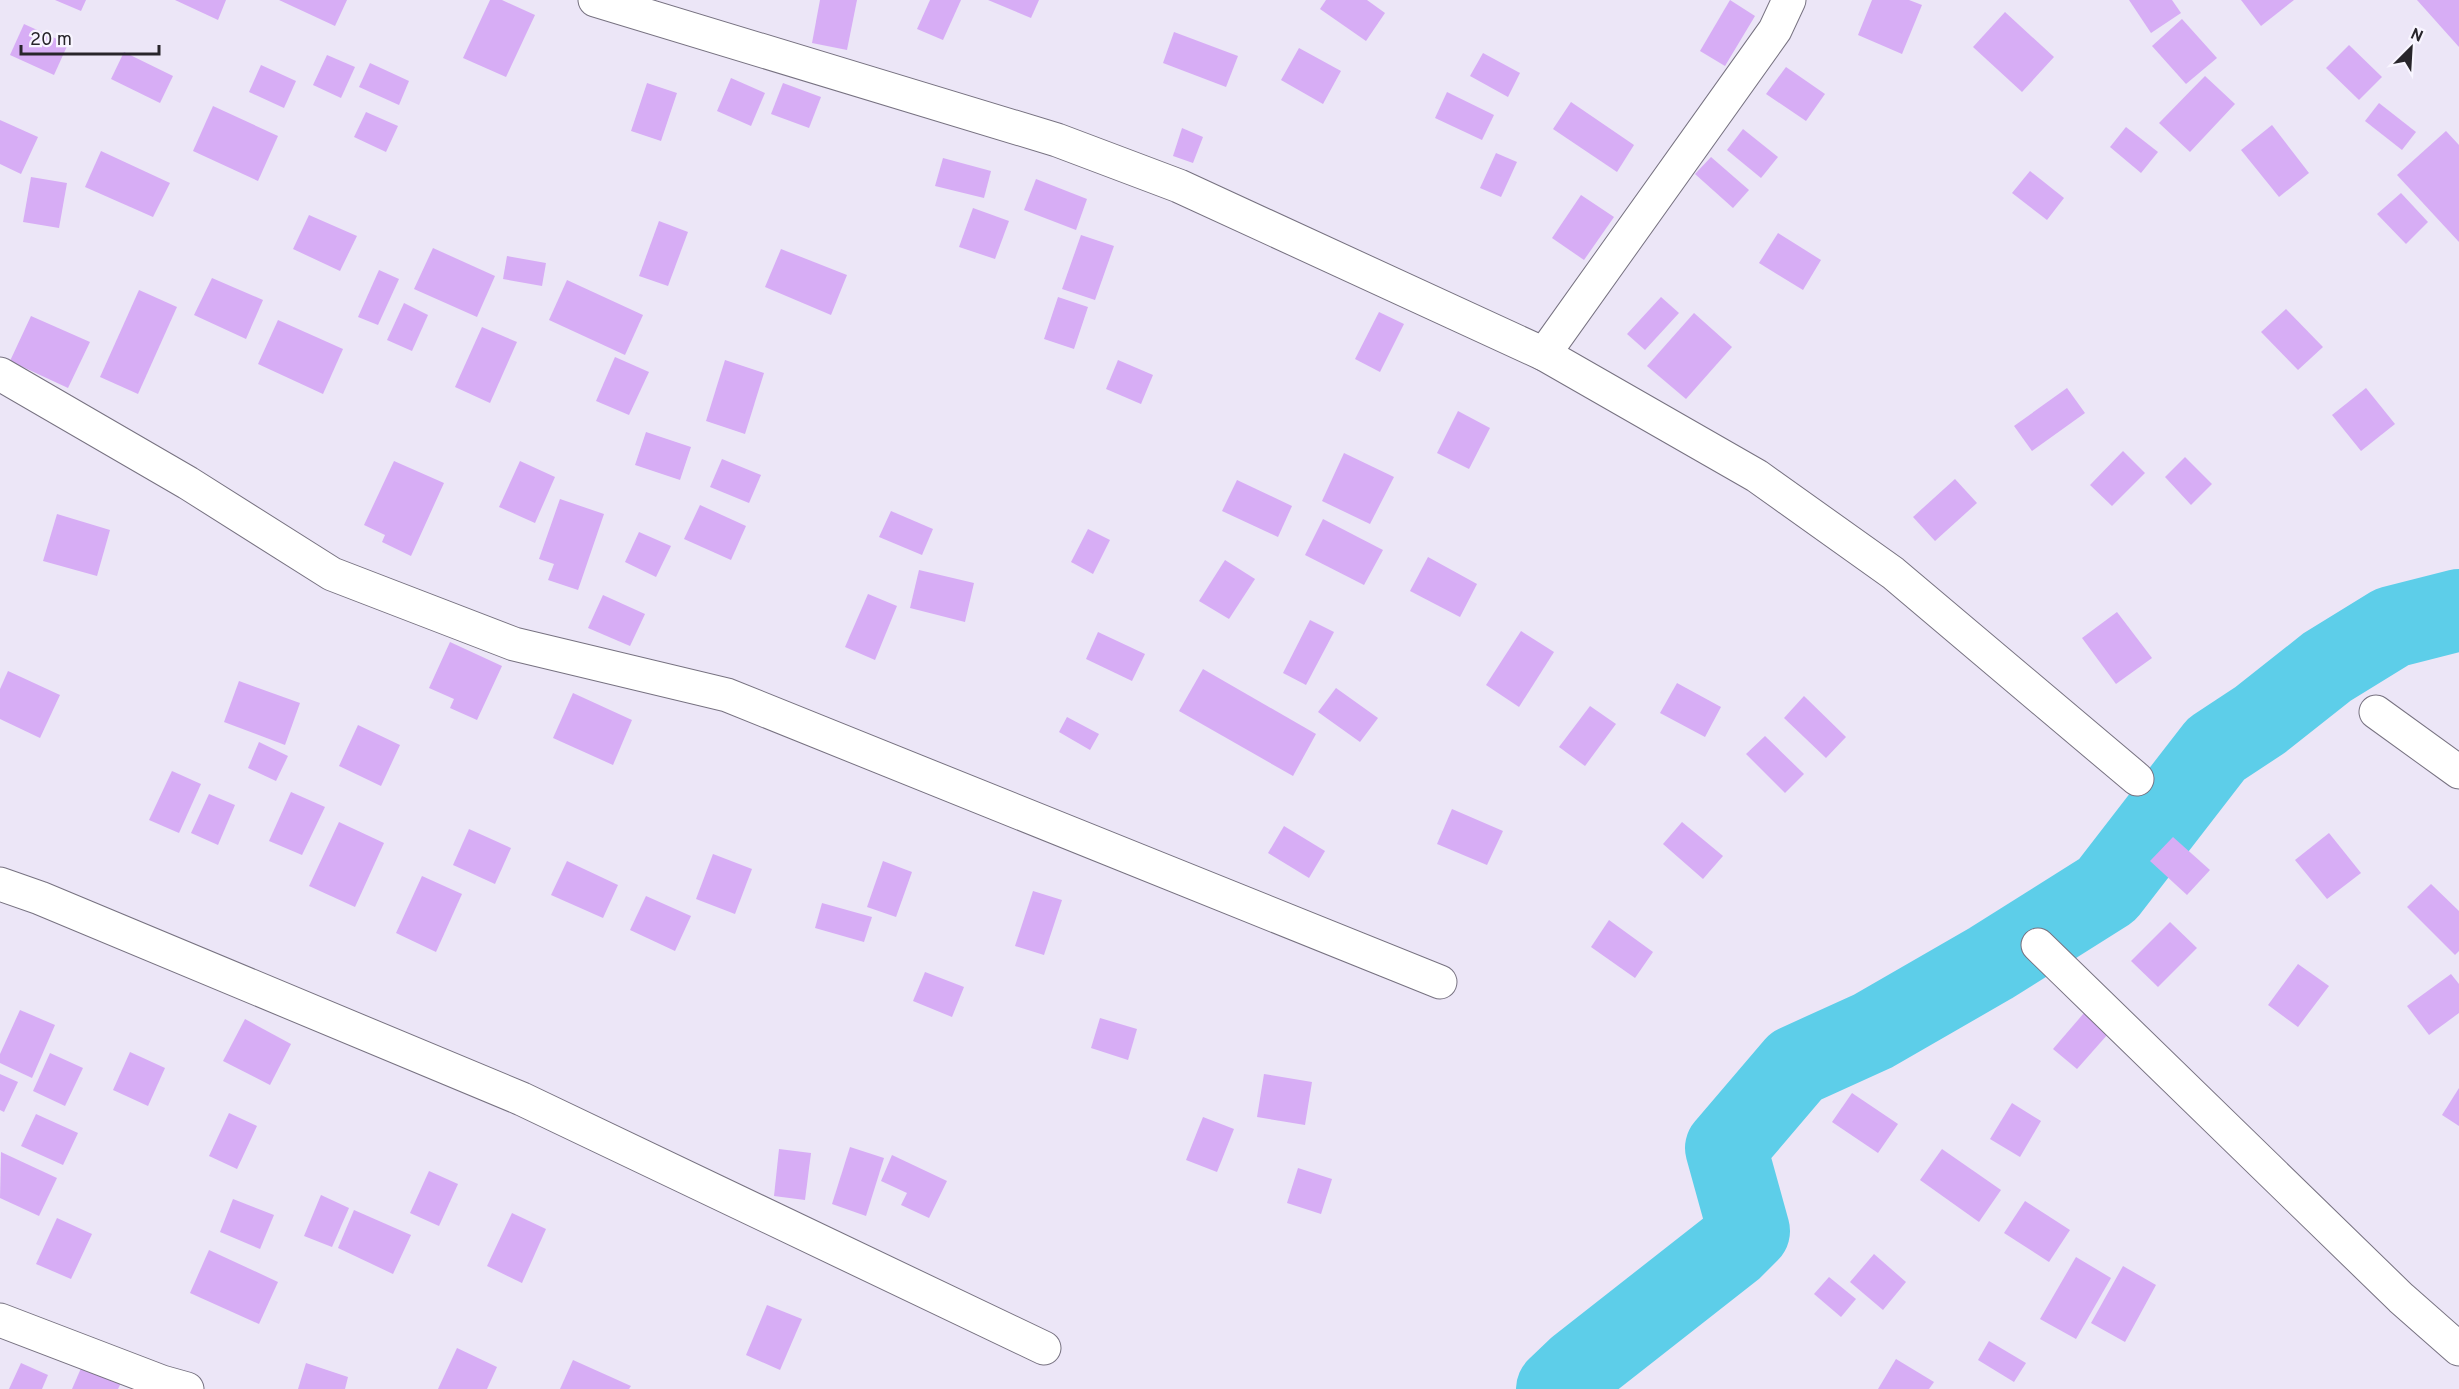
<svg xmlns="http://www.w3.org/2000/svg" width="2459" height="1389" font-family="Overpass,sans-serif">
	<rect width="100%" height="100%" fill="#ece6f7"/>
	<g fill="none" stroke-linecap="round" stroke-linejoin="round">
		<path stroke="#5dcee9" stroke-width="82" d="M1557,1389l22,-21 153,-120 17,-17 -23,-83 70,-82 77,-35 118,-68 116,-73 109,-141 44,-29 67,-53 65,-40 67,-17"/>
	</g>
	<g fill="#d7adf5">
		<path d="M55,0h31l-5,11z"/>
		<path d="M175,0h51l-8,20z"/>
		<path d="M279,0h68l-12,26z"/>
		<path d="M490,0h12l33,15 -29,62 -43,-19z"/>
		<path d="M820,0h37l-10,50 -35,-7z"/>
		<path d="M930,0h31l-18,40 -26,-11z"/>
		<path d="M988,0h51l-8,18z"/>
		<path d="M1326,0h41l18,13 -19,28 -46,-32z"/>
		<path d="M1730,0l25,16 -30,50 -25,-15z"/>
		<path d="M1872,0h37l13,5 -20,49 -44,-19z"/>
		<path d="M2129,0h43l9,13 -30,20z"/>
		<path d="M2241,0h53l-33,26z"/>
		<path d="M2417,0h42v47z"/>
		<path d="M2005,12l49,45 -32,35 -49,-45z"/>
		<path d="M2182,19l35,39 -31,26 -34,-38z"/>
		<path d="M24,24l44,20 -14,31 -44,-20z"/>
		<path d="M1174,32l64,24 -12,31 -63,-24z"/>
		<path d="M2349,45l33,32 -23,23 -33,-32z"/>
		<path d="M1299,48l42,23 -18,33 -42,-24z"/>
		<path d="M124,52l49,24 -13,27 -49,-24z"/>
		<path d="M1483,53l37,20 -12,24 -38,-21z"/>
		<path d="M327,55l28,12 -14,31 -28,-13z"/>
		<path d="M370,63l39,18 -10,24 -40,-18z"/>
		<path d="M261,65l35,16 -12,27 -35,-16z"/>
		<path d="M1786,67l39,27 -19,27 -40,-27z"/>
		<path d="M2205,76l30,28 -45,48 -31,-29z"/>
		<path d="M731,78l34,15 -14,33 -34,-15z"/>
		<path d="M647,83l30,10 -16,48 -30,-10z"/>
		<path d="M783,83l38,14 -12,31 -38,-14z"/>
		<path d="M1447,92l47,23 -12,25 -47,-22z"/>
		<path d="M1571,102l63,43 -17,27 -64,-43z"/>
		<path d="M2379,103l37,29 -14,18 -37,-29z"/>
		<path d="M213,106l65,30 -20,45 -65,-30z"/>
		<path d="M366,112l32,14 -12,26 -32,-15z"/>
		<path d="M0,120l38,17 -17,37 -21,-10z"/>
		<path d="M2272,125l37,48 -30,24 -38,-47z"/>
		<path d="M2126,127l32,25 -17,21 -31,-26z"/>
		<path d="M1182,128l21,9 -10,26 -20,-7z"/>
		<path d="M1743,129l35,28 -17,21 -34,-28z"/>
		<path d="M2446,131l13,14v97l-62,-67z"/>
		<path d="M101,151l69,32 -17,34 -68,-30z"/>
		<path d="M1496,153l21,9 -16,35 -21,-9z"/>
		<path d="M1711,157l38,33 -16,18 -38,-34z"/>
		<path d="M943,158l48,13 -7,27 -49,-12z"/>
		<path d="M2030,171l34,27 -17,22 -35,-27z"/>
		<path d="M31,177l36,6 -8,45 -36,-6z"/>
		<path d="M1036,179l51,20 -11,31 -52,-20z"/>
		<path d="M2401,193l27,29 -22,22 -29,-30z"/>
		<path d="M1581,195l33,22 -30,43 -32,-22z"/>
		<path d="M973,208l36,13 -14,38 -36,-12z"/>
		<path d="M309,215l48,21 -17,35 -47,-22z"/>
		<path d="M659,221l29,11 -20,54 -29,-10z"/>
		<path d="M1778,233l43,27 -18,30 -44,-27z"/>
		<path d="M1081,235l33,11 -19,54 -33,-11z"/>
		<path d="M433,248l62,28 -18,41 -63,-28z"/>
		<path d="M781,249l66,26 -16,40 -66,-28z"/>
		<path d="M507,256l39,7 -4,23 -39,-7z"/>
		<path d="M379,270l20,9 -21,46 -20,-8z"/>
		<path d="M212,278l51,22 -17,39 -52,-24z"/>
		<path d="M567,280l76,35 -18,40 -76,-35z"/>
		<path d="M139,290l38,17 -39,87 -38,-17z"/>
		<path d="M1058,297l30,10 -14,42 -30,-10z"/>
		<path d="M1661,297l18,16 -34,37 -18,-16z"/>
		<path d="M404,303l24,12 -16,36 -25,-11z"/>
		<path d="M2286,309l37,38 -25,23 -37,-38z"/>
		<path d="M1379,312l25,12 -24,48 -25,-13z"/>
		<path d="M1694,313l38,34 -46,52 -39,-33z"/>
		<path d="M31,316l59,26 -22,46 -58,-27z"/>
		<path d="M278,320l65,29 -20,45 -65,-30z"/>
		<path d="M482,327l35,15 -27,61 -35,-16z"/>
		<path d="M615,357l34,15 -20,43 -33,-14z"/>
		<path d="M725,360l39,13 -19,61 -39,-13z"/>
		<path d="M1118,360l35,15 -12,29 -35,-15z"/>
		<path d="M2067,388l18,25 -53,38 -18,-25z"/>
		<path d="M2366,388l29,36 -34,27 -29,-36z"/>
		<path d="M1458,411l32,17 -21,41 -32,-16z"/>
		<path d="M646,432l45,15 -11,33 -45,-15z"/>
		<path d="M2123,451l22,22 -33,33 -22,-21z"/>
		<path d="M1344,453l50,24 -24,47 -48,-23z"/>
		<path d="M2185,457l27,27 -21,21 -26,-28z"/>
		<path d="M722,459l39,16 -12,28 -39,-16z"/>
		<path d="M394,461l50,22 -33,73 -29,-14 3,-7 -21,-10z"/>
		<path d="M520,461l35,16 -20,46 -36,-16z"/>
		<path d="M1955,479l22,24 -42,38 -22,-24z"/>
		<path d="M1237,480l55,26 -14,31 -56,-26z"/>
		<path d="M560,499l44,15 -26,76 -30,-10 6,-16 -15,-5z"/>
		<path d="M700,505l46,21 -15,34 -47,-21z"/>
		<path d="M891,511l42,18 -11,26 -43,-18z"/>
		<path d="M57,514l53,16 -13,46 -54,-15z"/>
		<path d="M1323,519l60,31 -19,35 -59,-30z"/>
		<path d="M1088,529l22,11 -17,34 -22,-12z"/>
		<path d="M639,532l32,14 -15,31 -31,-15z"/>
		<path d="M1428,557l49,27 -17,33 -50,-26z"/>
		<path d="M1225,560l30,19 -26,40 -30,-18z"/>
		<path d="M919,570l55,13 -9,39 -55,-14z"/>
		<path d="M868,594l29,12 -22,54 -30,-13z"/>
		<path d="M603,595l42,19 -15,32 -42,-18z"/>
		<path d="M2117,612l35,46 -36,26 -34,-46z"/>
		<path d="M1310,620l24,12 -28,53 -23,-12z"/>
		<path d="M1521,631l33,21 -35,55 -33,-22z"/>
		<path d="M1098,632l47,22 -13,27 -46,-22z"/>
		<path d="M450,642l52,24 -25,54 -27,-12 4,-9 -25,-11z"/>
		<path d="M1203,669l113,65 -23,42 -114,-65z"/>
		<path d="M8,671l52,24 -20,43 -40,-19v-30z"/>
		<path d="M239,681l61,22 -15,42 -61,-23z"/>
		<path d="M1677,683l44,24 -16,30 -45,-24z"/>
		<path d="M1336,688l42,30 -18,24 -42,-30z"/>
		<path d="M573,693l59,27 -19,45 -60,-27z"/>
		<path d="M1804,696l42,41 -20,21 -42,-40z"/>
		<path d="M1590,706l26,18 -31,42 -26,-19z"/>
		<path d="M1067,717l32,17 -9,16 -31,-18z"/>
		<path d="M358,725l42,20 -19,41 -42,-20z"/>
		<path d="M1765,736l39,38 -19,19 -39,-39z"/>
		<path d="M259,742l29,14 -12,25 -28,-13z"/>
		<path d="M172,771l29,13 -22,49 -30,-13z"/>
		<path d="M291,792l34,15 -23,48 -33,-14z"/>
		<path d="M209,794l26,11 -17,40 -27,-12z"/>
		<path d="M1452,809l51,22 -16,34 -50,-21z"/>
		<path d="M339,822l45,21 -29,64 -46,-21z"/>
		<path d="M1682,822l41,34 -20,23 -40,-35z"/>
		<path d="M1284,826l41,25 -16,27 -41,-25z"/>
		<path d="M469,829l42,19 -16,36 -42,-19z"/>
		<path d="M2329,833l32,40 -34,26 -32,-39z"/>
		<path d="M2173,837l37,33 -23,25 -37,-34z"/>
		<path d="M713,854l39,15 -17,45 -39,-15z"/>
		<path d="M567,861l51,24 -15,33 -52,-23z"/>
		<path d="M883,861l29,11 -16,45 -29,-10z"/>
		<path d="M422,876l40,18 -26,58 -40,-19z"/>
		<path d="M2431,884l28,27v40l-4,4 -48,-48z"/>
		<path d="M1033,891l29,9 -18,55 -29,-9z"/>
		<path d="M646,896l45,20 -16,35 -45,-21z"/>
		<path d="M822,903l50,14 -8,25 -49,-14z"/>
		<path d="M1609,920l44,32 -18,26 -44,-31z"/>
		<path d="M2170,922l27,26 -39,39 -27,-26z"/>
		<path d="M2298,964l31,22 -31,41 -30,-22z"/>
		<path d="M925,972l39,15 -12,30 -39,-16z"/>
		<path d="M2451,974l8,10v29l-30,22 -22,-29z"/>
		<path d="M20,1010l35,15 -23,53 -32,-15v-9z"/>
		<path d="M2084,1013l24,21 -31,35 -24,-20z"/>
		<path d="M1100,1018l37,11 -9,31 -37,-12z"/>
		<path d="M245,1019l46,25 -21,41 -47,-24z"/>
		<path d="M130,1052l35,16 -17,38 -35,-16z"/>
		<path d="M50,1053l33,15 -18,38 -32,-15z"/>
		<path d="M0,1074l18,8 -14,30 -4,-2z"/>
		<path d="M1264,1074l48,8 -7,43 -48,-8z"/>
		<path d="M2459,1088v38l-17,-11z"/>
		<path d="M1852,1093l46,31 -20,29 -46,-31z"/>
		<path d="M2012,1103l29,18 -21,36 -30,-18z"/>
		<path d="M229,1113l28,13 -20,43 -28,-13z"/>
		<path d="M36,1114l42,19 -15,32 -42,-19z"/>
		<path d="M1203,1117l31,12 -17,43 -31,-12z"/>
		<path d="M850,1147l34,11 -18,58 -34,-12z"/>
		<path d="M779,1149l32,4 -6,47 -31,-4z"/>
		<path d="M1942,1149l59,41 -22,32 -59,-42z"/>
		<path d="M1,1152l56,26 -18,38 -39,-18z"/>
		<path d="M892,1155l55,26 -18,37 -28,-13 6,-12 -26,-12z"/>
		<path d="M1298,1168l34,11 -11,35 -34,-11z"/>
		<path d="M429,1171l29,13 -19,42 -29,-13z"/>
		<path d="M321,1195l28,13 -17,39 -28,-11z"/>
		<path d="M233,1199l41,16 -14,34 -40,-17z"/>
		<path d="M2025,1201l45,29 -21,32 -45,-29z"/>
		<path d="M354,1210l57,25 -18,39 -55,-26z"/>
		<path d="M512,1213l34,16 -24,54 -35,-17z"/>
		<path d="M57,1218l35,16 -21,45 -35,-15z"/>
		<path d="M209,1250l69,32 -19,42 -69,-31z"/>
		<path d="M1874,1254l32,28 -23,28 -33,-28z"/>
		<path d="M2076,1257l35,21 -35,61 -36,-20z"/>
		<path d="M2123,1266l33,19 -31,57 -34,-19z"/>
		<path d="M1829,1277l27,22 -15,18 -27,-23z"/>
		<path d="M767,1305l35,14 -22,51 -34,-15z"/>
		<path d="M1989,1341l37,22 -12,19 -36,-22z"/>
		<path d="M457,1348l40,19 -10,22h-49z"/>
		<path d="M1896,1359l38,23 -5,7h-51z"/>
		<path d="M573,1360l58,26 -2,3h-69z"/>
		<path d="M21,1363l27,12 -6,14h-33z"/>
		<path d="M306,1363l42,14 -3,12h-47z"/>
		<path d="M82,1366l39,17 -3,6h-46z"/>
	</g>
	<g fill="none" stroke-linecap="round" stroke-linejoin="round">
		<defs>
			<g id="street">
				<path d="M595,0l462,140 122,46 365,168 213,122 136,97 244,206"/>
				<path d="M1544,354l231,-324 14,-30"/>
				<path d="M0,374l188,109 144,91 182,70 213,51 713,287"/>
				<path d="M2376,712l83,60"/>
				<path d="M0,884l40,14 482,201 522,249"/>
				<path d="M2038,945l363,353 58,51"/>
				<path d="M0,1320l162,62 25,7"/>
			</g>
		</defs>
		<use href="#street" stroke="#777281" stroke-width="35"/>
		<use href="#street" stroke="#fff" stroke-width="33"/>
	</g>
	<g transform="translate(2411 48) rotate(24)" stroke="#f8f5ff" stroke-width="4.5" paint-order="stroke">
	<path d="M0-4.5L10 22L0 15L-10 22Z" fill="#28252b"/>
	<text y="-9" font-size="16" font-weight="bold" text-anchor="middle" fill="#28252b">N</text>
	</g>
	<path d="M21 45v9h138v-9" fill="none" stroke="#28252b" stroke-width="3"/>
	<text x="30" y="45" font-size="18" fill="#28252b" stroke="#f8f5ff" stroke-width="4.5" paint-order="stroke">20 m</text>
</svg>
